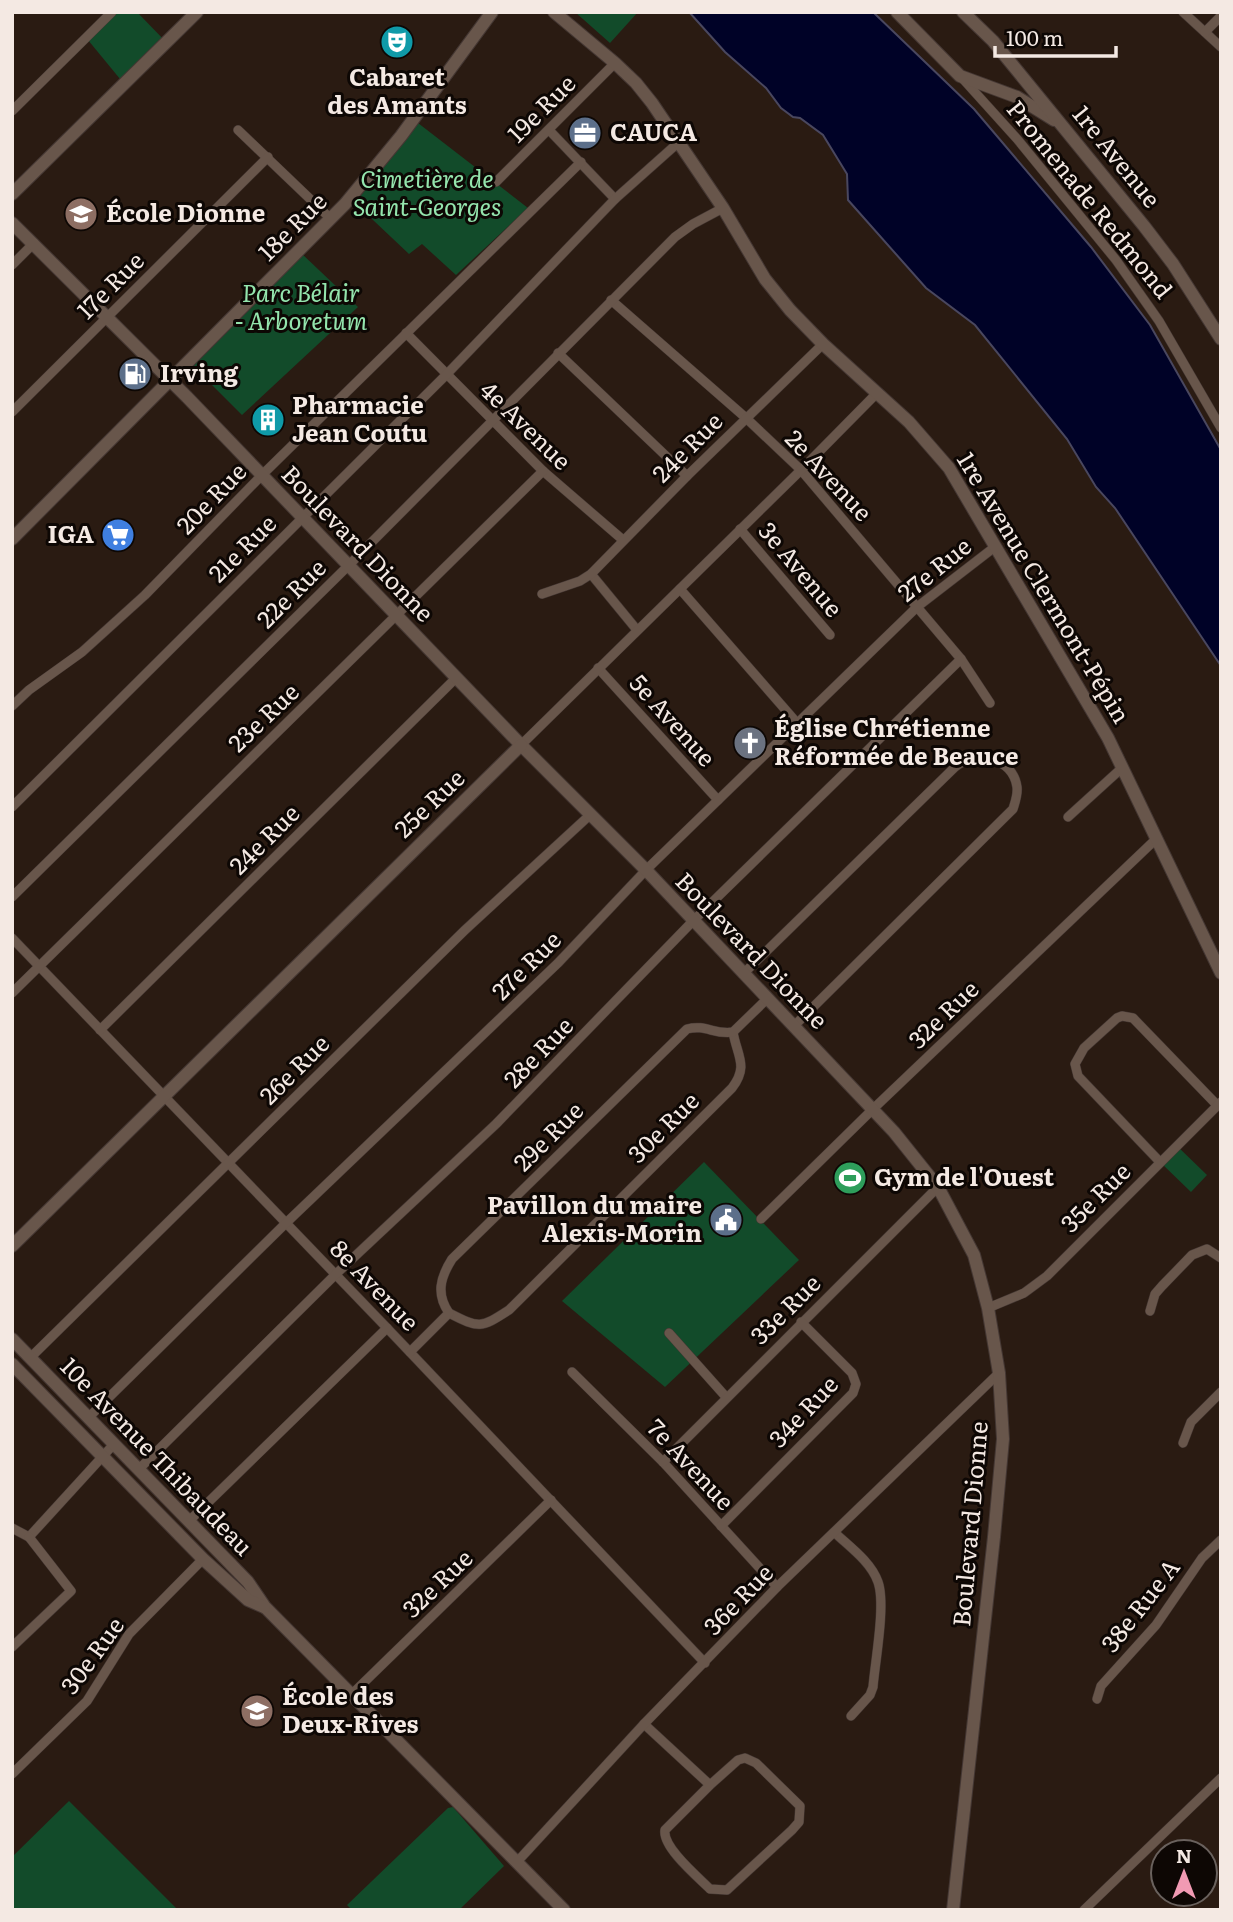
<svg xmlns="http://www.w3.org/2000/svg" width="1233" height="1922" font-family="Literata,serif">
	<rect width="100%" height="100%" fill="#2a1b12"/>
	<g fill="#124b2a">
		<path d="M118,12h19l30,31 -42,42 -37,-45z"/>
		<path d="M575,12h63l-28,31z"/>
		<path d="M418,123l110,85 -72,67 -34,-31 -13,10 -54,-51z"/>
		<path d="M301,253l57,54 -116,108 -51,-51z"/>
		<path d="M1176,1145l31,30 -16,17 -31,-30z"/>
		<path d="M704,1162l95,98 -134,127 -103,-86z"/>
		<path d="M69,1801l109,109h-166v-53z"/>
		<path d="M453,1807l51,59 -45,44h-107l-5,-5 101,-97z"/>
	</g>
	<path fill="#000227" stroke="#49475f" stroke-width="2" d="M689,12h184l101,97 117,138 59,78 71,125v216l-106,-158 -19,-21 -29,-48 -92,-114 -49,-37 -78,-88 -1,-26 -24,-39 -23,-17 -7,-1 -12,-9 -15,-20 -41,-36z"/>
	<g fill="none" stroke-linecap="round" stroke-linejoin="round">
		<defs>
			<g id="street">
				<path d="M1183,12l38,35"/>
				<path d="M1205,32l16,-16"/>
				<path d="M963,79l55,61 98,120 43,61 62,107"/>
				<path d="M12,111l100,-99"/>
				<path d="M238,130l93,89"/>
				<path d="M549,130l66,69"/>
				<path d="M496,182l119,-119"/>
				<path d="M12,265l22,-22"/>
				<path d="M611,300l135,118 55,52 160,189 29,44"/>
				<path d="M406,333l137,138 80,69"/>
				<path d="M558,353l129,123"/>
				<path d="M12,412l256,-255"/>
				<path d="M740,529l90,106"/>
				<path d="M591,574l46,56"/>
				<path d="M680,589l117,134"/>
				<path d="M542,594l38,-13 11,-7 96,-98 136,-132"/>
				<path d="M598,668l120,132"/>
				<path d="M12,706l17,-16 53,-38 63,-57 117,-120 319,-313"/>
				<path d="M521,745l280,-275 76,-77"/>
				<path d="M12,807l434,-432 169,-176 64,-57"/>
				<path d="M1068,817l55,-50"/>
				<path d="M12,897l337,-332 326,-328 18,-13 30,-16"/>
				<path d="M12,938l375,390 318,335"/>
				<path d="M743,974l212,-207c20,-17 58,-10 62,20 1,8 -2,15 -4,22l-219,217"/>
				<path d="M12,993l531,-522"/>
				<path d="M100,1030l356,-352"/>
				<path d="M1160,1162l-82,-86 -3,-12 9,-16 33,-30 5,-2 11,2 84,87"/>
				<path d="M761,1219l111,-109 283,-270"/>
				<path d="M988,1308l36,-15 23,-17 174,-174"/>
				<path d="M1150,1311l5,-17 7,-8 30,-31 15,-6 14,9"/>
				<path d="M449,1313c31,16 32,15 60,-3l223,-222c17,-22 5,-32 1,-56"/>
				<path d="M669,1333l57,64"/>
				<path d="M410,1352l39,-39c-13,-19 -9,-35 3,-54l235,-230c19,-5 27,6 46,3l34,-33"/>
				<path d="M30,1358l435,-428 126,-116"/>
				<path d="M572,1372l91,90 114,125"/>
				<path d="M88,1418l198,-195 272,-260 88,-93 271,-263 79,-61"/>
				<path d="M1183,1443l8,-21 30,-30"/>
				<path d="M663,1462l275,-275"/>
				<path d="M139,1469l197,-195 160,-150 197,-203 268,-262"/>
				<path d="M189,1521l198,-193"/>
				<path d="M721,1526l132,-133 3,-9 -4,-11 -51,-51"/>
				<path d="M12,1528l17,9 85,-93"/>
				<path d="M835,1533c15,14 36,29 43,49 8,22 -3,80 -5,105l-3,8 -19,21"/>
				<path d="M12,1647l59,-56 -42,-54"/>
				<path d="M351,1695l200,-195"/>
				<path d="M1097,1699l4,-13 55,-61 46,-67 19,-18"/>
				<path d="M644,1724l66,61 -45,45c-3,17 33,47 45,59l17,1 65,-60 7,-8 1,-16 -44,-43 -11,-5 -7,2 -28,25"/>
				<path d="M12,1774l75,-73 42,-67 74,-75"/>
				<path d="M516,1863l128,-139 133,-137 222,-214"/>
				<path d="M1084,1910l137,-132"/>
			</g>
			<g id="secondary">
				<path d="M554,12l61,51 21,20 16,20 71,105 42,71 25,31 33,34 86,78 40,46 159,270 113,235"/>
				<path d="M897,12l63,64 57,21 37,23"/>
				<path d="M963,12l30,29 151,185 29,38 48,75"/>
				<path d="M12,194l185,-182"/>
				<path d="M12,223l175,174 334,348 125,125 248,262 44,55 36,68 14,53 11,65 4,66 -9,98 -41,373"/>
				<path d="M12,539l333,-335 56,-68 91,-124"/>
				<path d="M12,1246l509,-501"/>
				<path d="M12,1339l236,243 17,25 299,303"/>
				<path d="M12,1364l191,195 45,41 16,7"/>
			</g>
		</defs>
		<use href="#street" stroke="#443733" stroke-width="10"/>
		<use href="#secondary" stroke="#443733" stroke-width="14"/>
		<use href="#street" stroke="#68564b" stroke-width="9"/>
		<use href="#secondary" stroke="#68564b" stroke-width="12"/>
	</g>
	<defs>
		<symbol id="theatre-disc" viewBox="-11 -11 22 22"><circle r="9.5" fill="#0f9aa8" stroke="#0d0704"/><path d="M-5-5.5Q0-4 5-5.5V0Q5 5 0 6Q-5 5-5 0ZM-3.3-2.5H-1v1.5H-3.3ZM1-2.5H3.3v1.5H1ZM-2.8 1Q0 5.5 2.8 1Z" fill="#fff"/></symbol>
		<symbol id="office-disc" viewBox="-11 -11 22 22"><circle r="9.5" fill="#5c6f8a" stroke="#0d0704"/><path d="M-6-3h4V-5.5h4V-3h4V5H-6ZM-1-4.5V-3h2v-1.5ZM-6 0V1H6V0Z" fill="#fff"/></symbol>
		<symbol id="school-disc" viewBox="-11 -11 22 22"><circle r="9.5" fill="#8d6e63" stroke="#0d0704"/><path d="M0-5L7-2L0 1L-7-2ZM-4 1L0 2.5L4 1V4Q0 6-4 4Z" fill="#fff"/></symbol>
		<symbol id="fuel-disc" viewBox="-11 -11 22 22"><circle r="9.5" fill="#5c6f8a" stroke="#0d0704"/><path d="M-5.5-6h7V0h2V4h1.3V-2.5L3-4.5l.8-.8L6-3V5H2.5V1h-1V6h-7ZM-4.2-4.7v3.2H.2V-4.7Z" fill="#fff"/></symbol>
		<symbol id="building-disc" viewBox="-11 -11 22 22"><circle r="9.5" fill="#0f9aa8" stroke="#0d0704"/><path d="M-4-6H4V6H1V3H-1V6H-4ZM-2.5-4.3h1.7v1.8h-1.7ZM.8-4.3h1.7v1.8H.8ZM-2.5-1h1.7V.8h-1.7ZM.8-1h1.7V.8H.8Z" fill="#fff"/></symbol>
		<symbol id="supermarket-disc" viewBox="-11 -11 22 22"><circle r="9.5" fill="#3f7fe0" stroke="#0d0704"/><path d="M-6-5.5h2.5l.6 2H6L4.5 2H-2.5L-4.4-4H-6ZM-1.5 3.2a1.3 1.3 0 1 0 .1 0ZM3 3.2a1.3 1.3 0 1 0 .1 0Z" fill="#fff"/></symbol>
		<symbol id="church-disc" viewBox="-11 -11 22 22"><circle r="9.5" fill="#6b7280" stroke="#0d0704"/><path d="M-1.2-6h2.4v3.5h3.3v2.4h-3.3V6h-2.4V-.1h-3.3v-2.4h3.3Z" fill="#fff"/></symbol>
		<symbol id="stadium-disc" viewBox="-11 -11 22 22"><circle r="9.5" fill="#2e9e5b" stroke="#0d0704"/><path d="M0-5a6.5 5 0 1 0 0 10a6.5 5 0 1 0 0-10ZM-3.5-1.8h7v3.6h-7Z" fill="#fff"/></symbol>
		<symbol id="civic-disc" viewBox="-11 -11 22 22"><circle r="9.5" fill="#5c6f8a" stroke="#0d0704"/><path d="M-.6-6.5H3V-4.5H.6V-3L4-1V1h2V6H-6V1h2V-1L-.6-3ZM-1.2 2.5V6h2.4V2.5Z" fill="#fff"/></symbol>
	</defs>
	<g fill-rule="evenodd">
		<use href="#theatre-disc" x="378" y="23" width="38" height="38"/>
		<use href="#office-disc" x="566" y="114" width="38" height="38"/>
		<use href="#school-disc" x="62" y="195" width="38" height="38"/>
		<use href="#fuel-disc" x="116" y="355" width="38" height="38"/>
		<use href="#building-disc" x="249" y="401" width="38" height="38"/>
		<use href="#supermarket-disc" x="99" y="516" width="38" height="38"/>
		<use href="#church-disc" x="731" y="724" width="38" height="38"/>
		<use href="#stadium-disc" x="831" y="1159" width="38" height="38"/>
		<use href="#civic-disc" x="707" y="1201" width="38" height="38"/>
		<use href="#school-disc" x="238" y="1692" width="38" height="38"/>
	</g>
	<g text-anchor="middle" stroke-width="6" stroke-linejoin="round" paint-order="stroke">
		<g font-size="24" font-weight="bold" fill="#f4e9e3" stroke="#0d0704" text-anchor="start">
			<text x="397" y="86" text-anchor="middle">Cabaret<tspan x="397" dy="28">des Amants</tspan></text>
			<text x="610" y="141">CAUCA</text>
			<text x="106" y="222">École Dionne</text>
			<text x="160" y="382">Irving</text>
			<text x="292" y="414">Pharmacie<tspan x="292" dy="28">Jean Coutu</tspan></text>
			<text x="94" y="543" text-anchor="end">IGA</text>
			<text x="774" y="737">Église Chrétienne<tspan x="774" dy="28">Réformée de Beauce</tspan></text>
			<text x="874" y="1186">Gym de l'Ouest</text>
			<text x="702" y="1214" text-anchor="end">Pavillon du maire<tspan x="702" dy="28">Alexis-Morin</tspan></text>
			<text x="282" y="1705">École des<tspan x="282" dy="28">Deux-Rives</tspan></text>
		</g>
		<g font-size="24" fill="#f4e9e3" stroke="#0d0704">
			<text transform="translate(542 109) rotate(-45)" y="8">19e Rue</text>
			<text transform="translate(1116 157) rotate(51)" y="8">1re Avenue</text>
			<text transform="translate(1089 200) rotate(51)" y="8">Promenade Redmond</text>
			<text transform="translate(293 227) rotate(-45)" y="8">18e Rue</text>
			<text transform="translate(111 286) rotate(-45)" y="8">17e Rue</text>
			<text transform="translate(525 426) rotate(44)" y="8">4e Avenue</text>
			<text transform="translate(688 448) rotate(-45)" y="8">24e Rue</text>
			<text transform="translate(828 476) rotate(47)" y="8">2e Avenue</text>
			<text transform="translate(212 499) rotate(-46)" y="8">20e Rue</text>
			<text transform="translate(357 544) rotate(46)" y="8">Boulevard Dionne</text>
			<text transform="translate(243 549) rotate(-45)" y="8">21e Rue</text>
			<text transform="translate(800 570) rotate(50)" y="8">3e Avenue</text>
			<text transform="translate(935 570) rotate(-39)" y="8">27e Rue</text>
			<text transform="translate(1043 588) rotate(59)" y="8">1re Avenue Clermont-Pépin</text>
			<text transform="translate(292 594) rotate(-45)" y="8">22e Rue</text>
			<text transform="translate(264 718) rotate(-44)" y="8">23e Rue</text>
			<text transform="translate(672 721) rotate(48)" y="8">5e Avenue</text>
			<text transform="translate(430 804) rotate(-44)" y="8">25e Rue</text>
			<text transform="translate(265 840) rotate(-45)" y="8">24e Rue</text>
			<text transform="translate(751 951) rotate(46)" y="8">Boulevard Dionne</text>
			<text transform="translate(527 966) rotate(-45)" y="8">27e Rue</text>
			<text transform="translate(944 1015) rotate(-44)" y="8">32e Rue</text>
			<text transform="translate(539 1053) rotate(-46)" y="8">28e Rue</text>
			<text transform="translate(295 1070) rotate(-45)" y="8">26e Rue</text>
			<text transform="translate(664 1128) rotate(-45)" y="8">30e Rue</text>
			<text transform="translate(549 1137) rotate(-45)" y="8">29e Rue</text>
			<text transform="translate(1096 1198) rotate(-45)" y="8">35e Rue</text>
			<text transform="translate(374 1286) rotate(46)" y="8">8e Avenue</text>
			<text transform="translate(786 1310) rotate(-45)" y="8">33e Rue</text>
			<text transform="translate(804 1412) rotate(-47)" y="8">34e Rue</text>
			<text transform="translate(156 1457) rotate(46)" y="8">10e Avenue Thibaudeau</text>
			<text transform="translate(690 1465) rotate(47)" y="8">7e Avenue</text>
			<text transform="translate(971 1524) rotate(-85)" y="8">Boulevard Dionne</text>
			<text transform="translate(438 1584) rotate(-44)" y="8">32e Rue</text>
			<text transform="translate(739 1600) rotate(-46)" y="8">36e Rue</text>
			<text transform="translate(1141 1606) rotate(-52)" y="8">38e Rue A</text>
			<text transform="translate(93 1656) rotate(-54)" y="8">30e Rue</text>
		</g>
		<g font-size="24" font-style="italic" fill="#94e5ad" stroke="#0d0704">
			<text x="427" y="188">Cimetière de<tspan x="427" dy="28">Saint-Georges</tspan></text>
			<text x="301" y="302">Parc Bélair<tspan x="301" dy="28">- Arboretum</tspan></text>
		</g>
	</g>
	<rect width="1233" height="1922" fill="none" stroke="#f4e9e3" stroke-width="28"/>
	<g transform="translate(1184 1873)"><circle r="33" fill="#0d0704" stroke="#69615d" stroke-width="2"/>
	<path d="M0-5L12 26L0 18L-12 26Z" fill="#f19ab3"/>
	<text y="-10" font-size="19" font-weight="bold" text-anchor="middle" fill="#f4e9e3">N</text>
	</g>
	<path d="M995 46v10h121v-10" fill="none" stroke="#f4e9e3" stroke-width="3.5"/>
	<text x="1006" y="46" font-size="21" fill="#f4e9e3" stroke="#0d0704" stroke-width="5" paint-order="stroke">100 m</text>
</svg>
